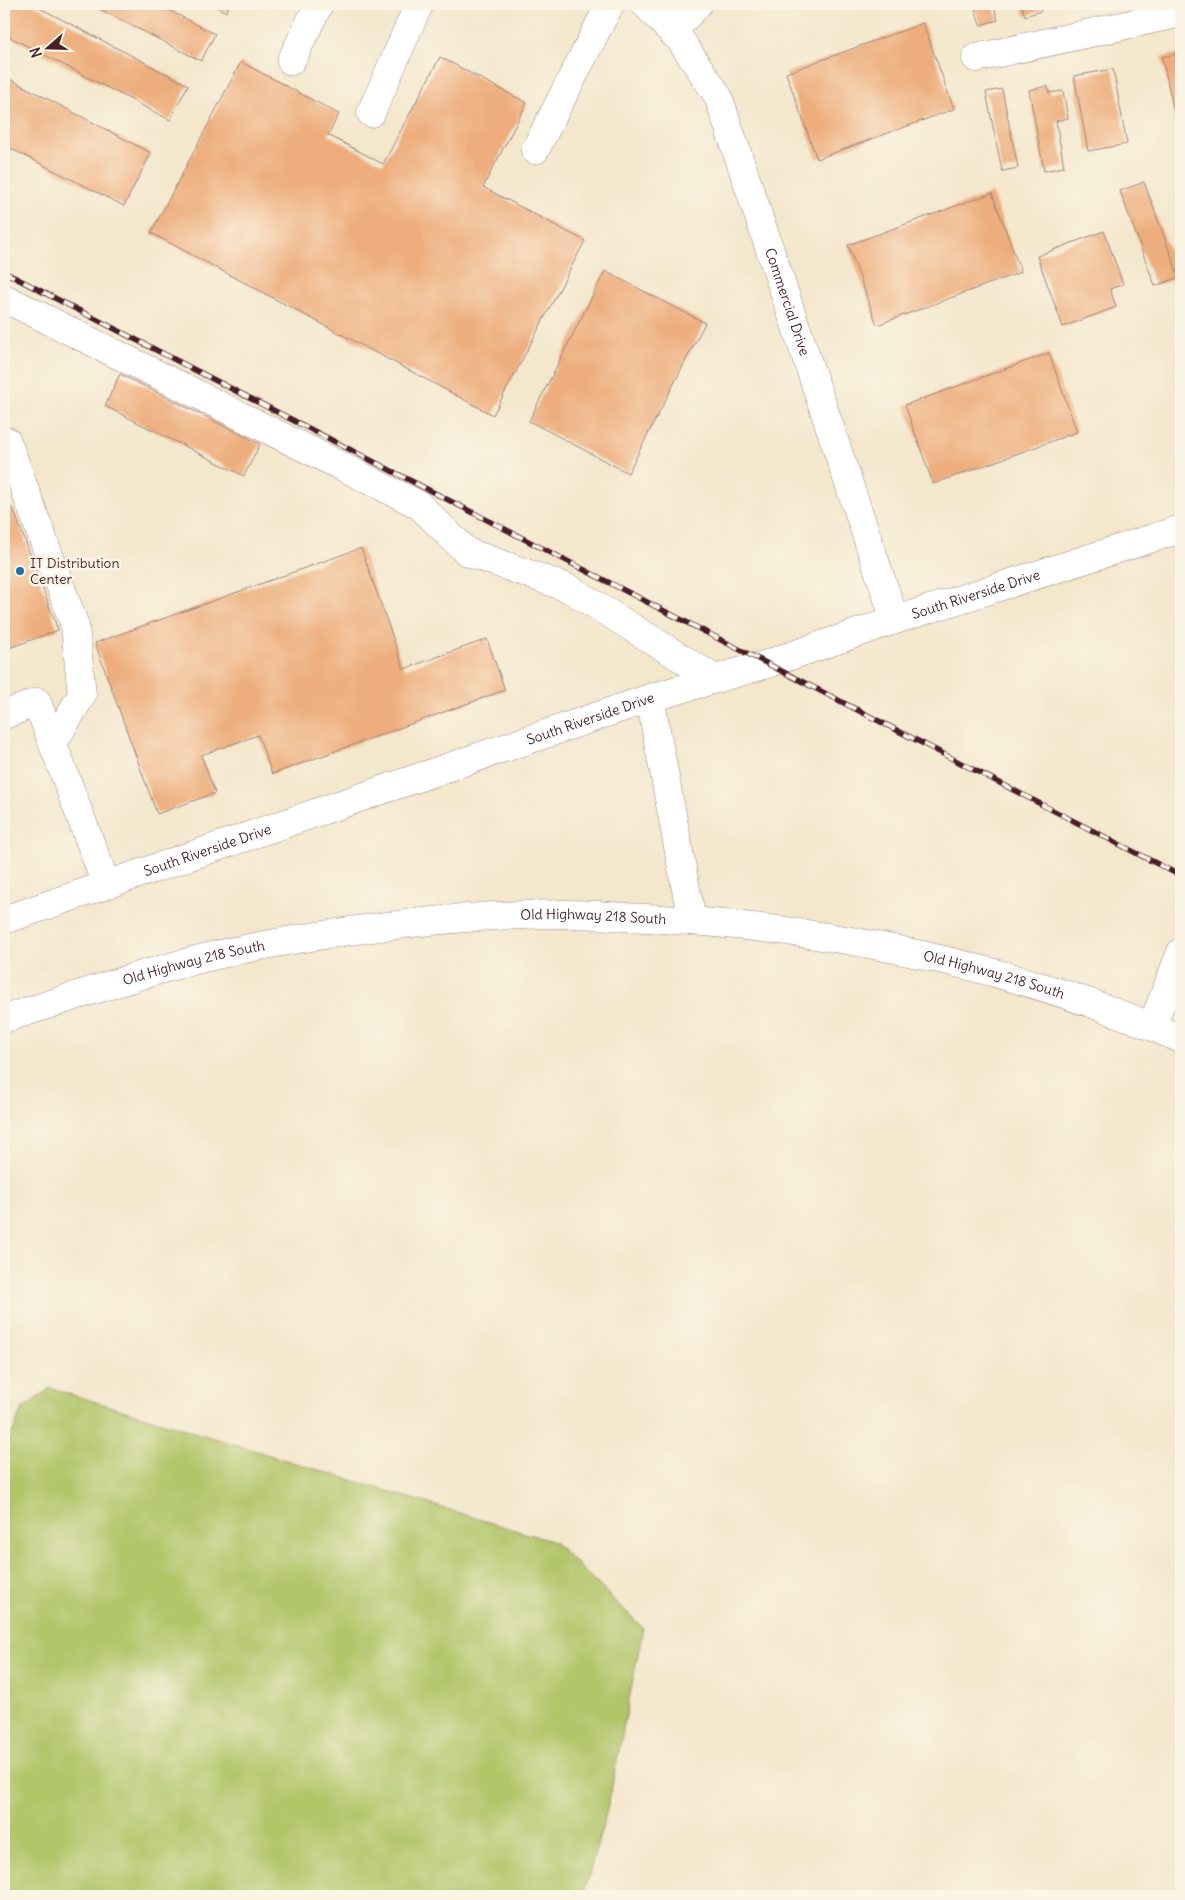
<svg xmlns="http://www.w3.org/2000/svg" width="1185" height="1900" font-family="Delius,sans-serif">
	<rect width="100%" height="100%" fill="#fcf5e5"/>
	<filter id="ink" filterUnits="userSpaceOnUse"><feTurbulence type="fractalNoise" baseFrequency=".02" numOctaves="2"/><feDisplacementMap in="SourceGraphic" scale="10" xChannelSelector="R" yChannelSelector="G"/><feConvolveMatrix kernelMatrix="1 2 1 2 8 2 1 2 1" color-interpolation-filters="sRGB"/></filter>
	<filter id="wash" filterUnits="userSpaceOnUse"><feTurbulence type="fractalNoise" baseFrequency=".0096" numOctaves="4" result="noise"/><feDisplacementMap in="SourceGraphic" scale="20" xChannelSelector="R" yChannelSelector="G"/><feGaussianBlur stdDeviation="1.12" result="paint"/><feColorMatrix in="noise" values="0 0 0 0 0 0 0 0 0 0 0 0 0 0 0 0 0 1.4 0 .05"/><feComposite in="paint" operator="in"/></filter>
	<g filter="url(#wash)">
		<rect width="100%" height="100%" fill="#f3e7cc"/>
		<path fill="#b1c569" stroke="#7e724a" d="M50,1388l504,154 89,86 -35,178 -25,90h-579v-442l18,-45z"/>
		<g id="blocks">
			<g fill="#edad7c">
				<path d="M4,4h28l156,81 -18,35 -166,-86z"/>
				<path d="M90,4h67l58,30 -14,27z"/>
				<path d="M211,4h19l-4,8z"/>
				<path d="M974,4h19l5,16 -18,5z"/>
				<path d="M1021,4h18l2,7 -16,5z"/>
				<path d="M923,23l31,86 -137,50 -31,-86z"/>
				<path d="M1181,53v81l-2,1 -17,-78z"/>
				<path d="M440,57l87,46 -44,84 102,54 -92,174 -342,-182 90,-171 98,52 -11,21 55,29z"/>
				<path d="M1113,69l14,75 -39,7 -14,-75z"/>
				<path d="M4,76l147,77 -27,53 -120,-61z"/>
				<path d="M1048,86l1,7 14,-2 5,27 -12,3 8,46 -20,4 -15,-81z"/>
				<path d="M1002,89l16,79 -16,3 -16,-79z"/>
				<path d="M1144,182l35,95 -24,9 -35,-95z"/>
				<path d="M992,193l29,79 -144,53 -29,-80z"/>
				<path d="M1104,231l19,53 -13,5 6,18 -53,20 -26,-71z"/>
				<path d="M605,271l100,52 -77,150 -99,-52z"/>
				<path d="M1049,353l28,79 -144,52 -28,-79z"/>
				<path d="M120,374l140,70 -16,32 -139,-70z"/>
				<path d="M13,508l45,122 -54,20v-138z"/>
				<path d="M361,548l43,121 83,-30 18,51 -233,84 -14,-39 -57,20 14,38 -58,21 -62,-171z"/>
			</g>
		</g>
	</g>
	<g filter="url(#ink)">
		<use href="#blocks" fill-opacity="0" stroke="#9e837c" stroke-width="1"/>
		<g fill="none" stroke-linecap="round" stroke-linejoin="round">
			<defs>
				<g id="minor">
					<path id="s1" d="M645,4l36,37 37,55 177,524"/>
					<path d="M672,32l26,-28"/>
					<path d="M976,58l205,-45"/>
					<path d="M291,61l28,-57"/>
					<path d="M371,113l48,-109"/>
					<path d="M535,150l75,-146"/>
					<path d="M4,298l415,207 48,47 101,36 147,91"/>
					<path d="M4,442l3,-1 68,185 7,69 -29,48"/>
					<path d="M650,698l42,223"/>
					<path d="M4,715l33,-13 69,182"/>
					<path id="s2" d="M4,920l646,-222 117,-34 128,-44 286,-91"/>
					<path d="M1152,1026l29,-74"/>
				</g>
				<g id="major">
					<path id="s3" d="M4,1019c82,-26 165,-56 250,-72 102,-19 210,-33 313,-33 26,0 53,3 79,4 183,10 367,47 535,121"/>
				</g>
			</defs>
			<use href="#minor" stroke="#9e837c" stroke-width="29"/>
			<use href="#major" stroke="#9e837c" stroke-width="29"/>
			<use href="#minor" stroke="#fff" stroke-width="28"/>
			<use href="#major" stroke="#fff" stroke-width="28"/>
			<defs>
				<path id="rail" d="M4,272l1177,604"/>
			</defs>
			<use href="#rail" stroke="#4a1f2b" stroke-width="5.5"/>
			<use href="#rail" stroke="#fcf5e5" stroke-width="4" stroke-dasharray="11" stroke-linecap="butt"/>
		</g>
	</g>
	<circle fill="#1f6fb2" stroke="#fcf5e5" stroke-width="2" cx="20" cy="571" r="5"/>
	<g text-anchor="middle" stroke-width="5" stroke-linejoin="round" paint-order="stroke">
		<g font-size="14" fill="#4a1f2b" stroke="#fcf5e5">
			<text dy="5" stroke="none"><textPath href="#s1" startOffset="335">Commercial Drive</textPath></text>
			<text dy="5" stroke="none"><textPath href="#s2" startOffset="1025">South Riverside Drive</textPath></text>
			<text dy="5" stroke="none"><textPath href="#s2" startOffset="620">South Riverside Drive</textPath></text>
			<text dy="5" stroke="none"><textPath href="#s2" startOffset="215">South Riverside Drive</textPath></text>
			<text dy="5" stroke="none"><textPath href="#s3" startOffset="602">Old Highway 218 South</textPath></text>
			<text dy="5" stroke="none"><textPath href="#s3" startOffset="198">Old Highway 218 South</textPath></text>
			<text dy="5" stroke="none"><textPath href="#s3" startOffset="1008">Old Highway 218 South</textPath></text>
		</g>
		<g font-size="14" fill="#4a1f2b" stroke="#fcf5e5" text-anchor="start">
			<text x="30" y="568">IT Distribution<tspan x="30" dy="16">Center</tspan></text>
		</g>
	</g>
	<rect width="1185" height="1900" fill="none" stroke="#fcf5e5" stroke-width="20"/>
	<g transform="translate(48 48) rotate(250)" stroke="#fcf5e5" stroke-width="4" paint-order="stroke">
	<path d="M0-4L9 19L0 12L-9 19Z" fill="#4a1f2b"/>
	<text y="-8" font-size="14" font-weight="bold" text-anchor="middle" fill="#4a1f2b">N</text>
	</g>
</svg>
